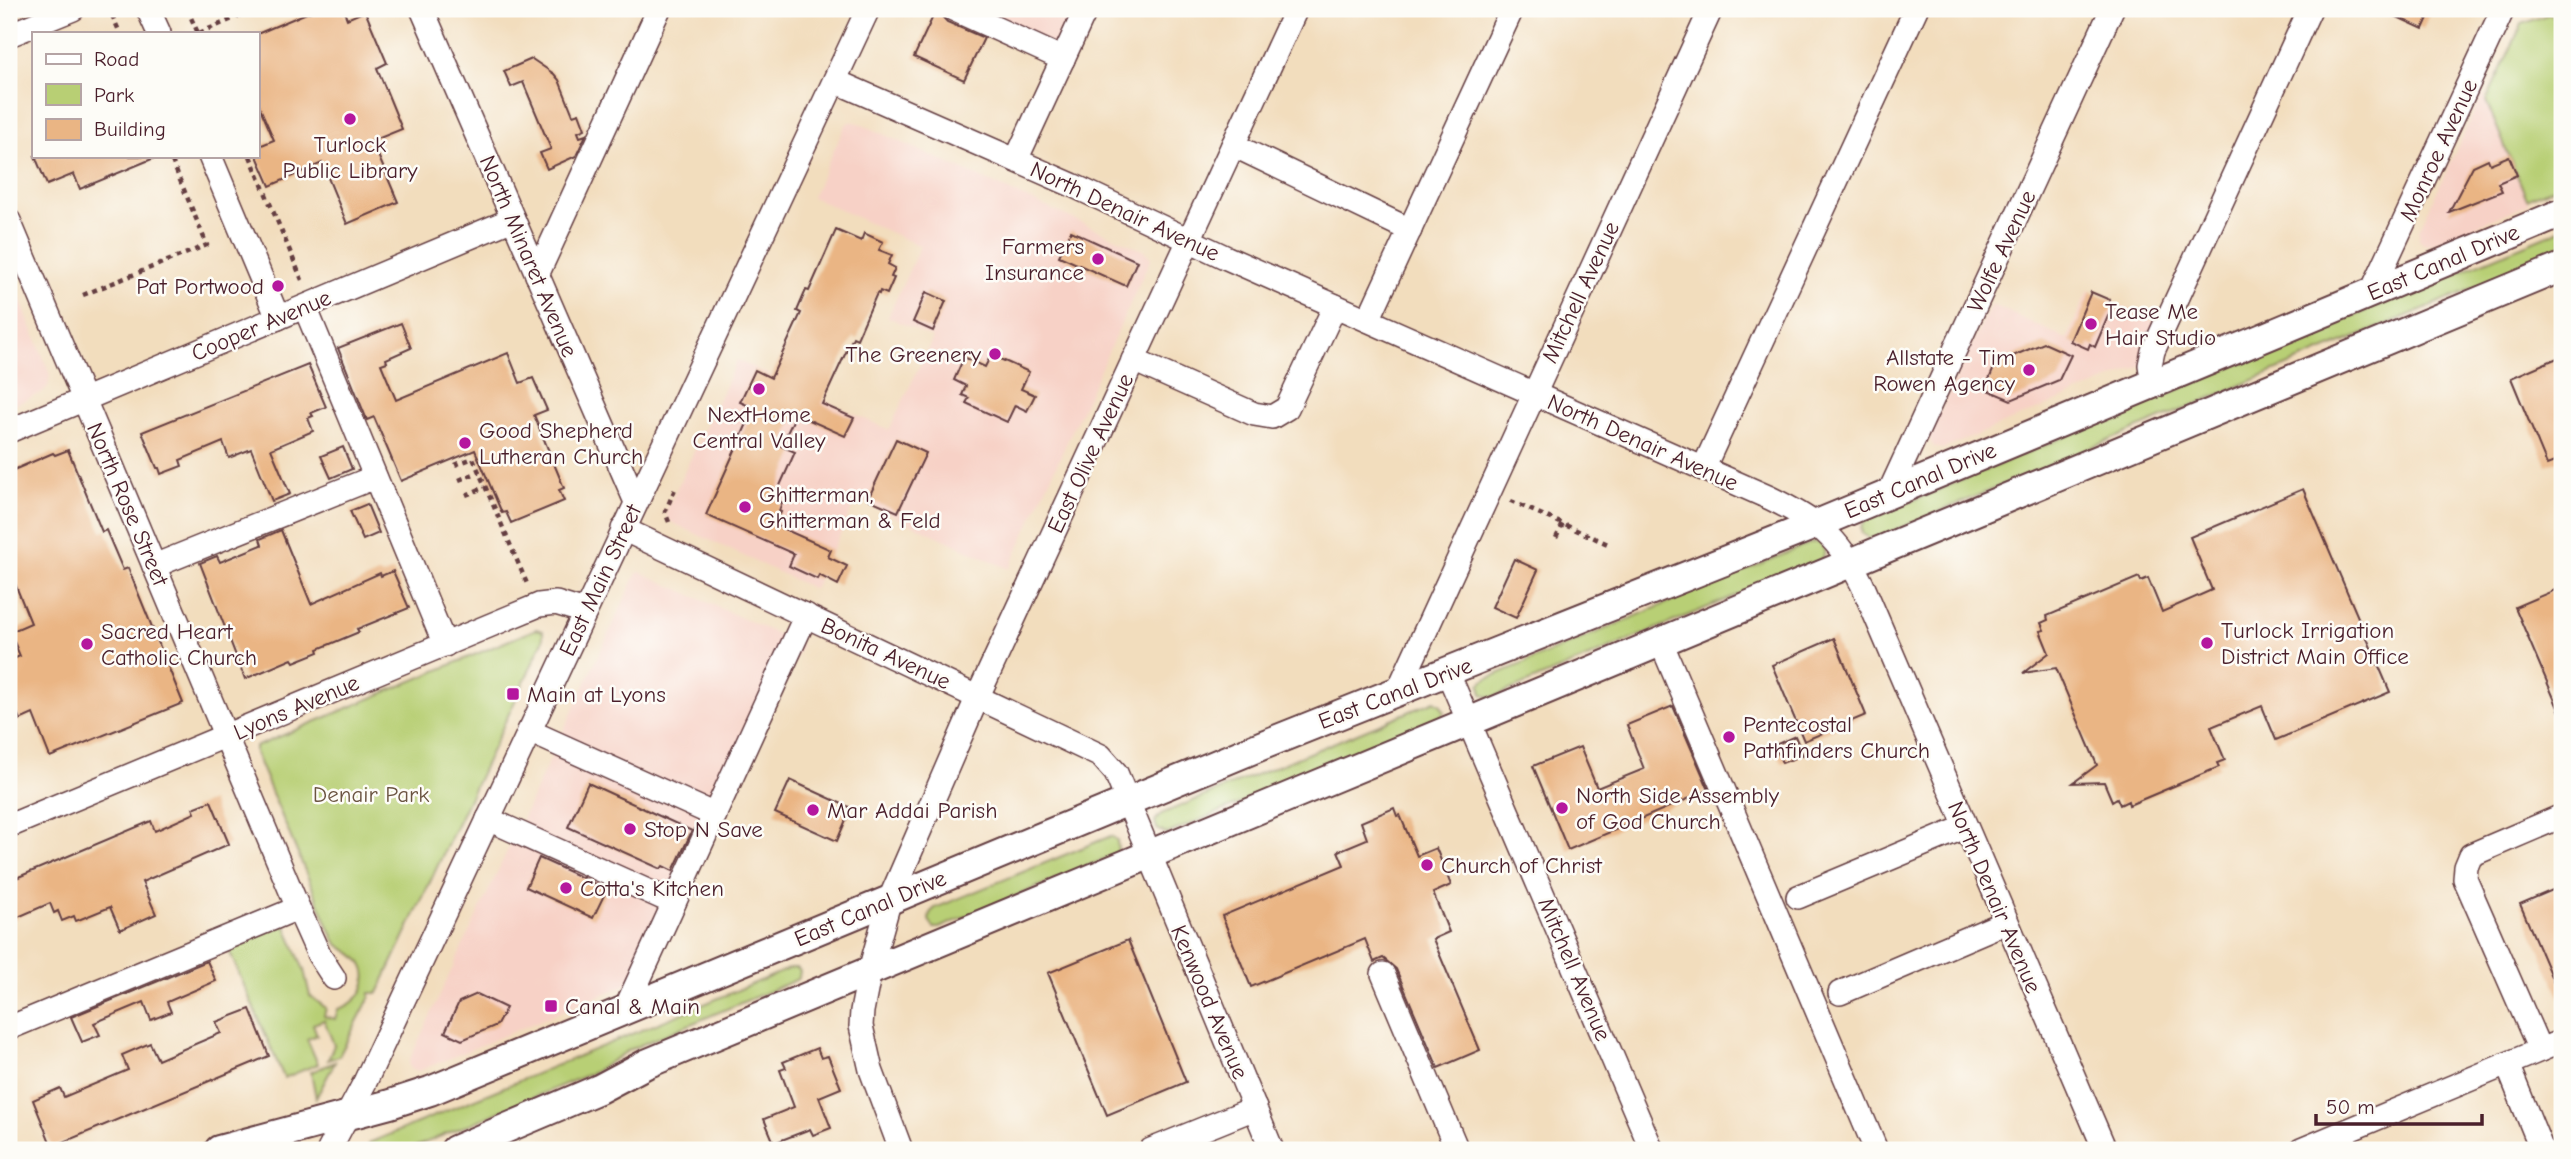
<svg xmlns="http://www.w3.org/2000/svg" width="2571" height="1159" font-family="'Comic Neue',sans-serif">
	<rect width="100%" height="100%" fill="#fdfcf7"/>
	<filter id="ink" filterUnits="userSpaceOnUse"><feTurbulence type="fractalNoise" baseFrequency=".0143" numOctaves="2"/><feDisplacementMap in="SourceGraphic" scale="14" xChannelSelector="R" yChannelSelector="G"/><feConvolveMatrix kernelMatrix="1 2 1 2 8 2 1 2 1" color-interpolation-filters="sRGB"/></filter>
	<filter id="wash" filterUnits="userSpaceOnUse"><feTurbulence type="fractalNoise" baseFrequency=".00686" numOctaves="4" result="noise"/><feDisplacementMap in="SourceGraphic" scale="28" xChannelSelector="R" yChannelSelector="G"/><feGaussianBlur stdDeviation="1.57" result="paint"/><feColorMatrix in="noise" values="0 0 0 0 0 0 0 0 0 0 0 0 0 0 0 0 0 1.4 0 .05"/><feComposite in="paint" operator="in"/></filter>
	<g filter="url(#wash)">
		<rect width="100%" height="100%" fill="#f2ddbd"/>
		<g fill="#f7d1c6">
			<path d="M939,9h156l-27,59z"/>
			<path d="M2483,93l46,111 -97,40h-8l-5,-5v-9z"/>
			<path d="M849,122h7l289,129 6,7 -142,311 -152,-70 -43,90 -143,-67 -5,-6 1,-7 70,-149 152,70 44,-92 -45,-21 32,-71 -108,-49 33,-71z"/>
			<path d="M9,270l41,105 -2,11 -5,6 -34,15z"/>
			<path d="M2088,291l84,38 -13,30 -216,90 -9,-2 -4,-6v-7l61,-130 76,35z"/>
			<path d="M640,572l162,73 -155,331 -228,95 -7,-1 -3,-5 1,-6 227,-486z"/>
		</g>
		<g fill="#b8cf74" stroke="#817750" stroke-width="2">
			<path d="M2549,14l13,7v163l-35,15 -41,-98 36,-77z"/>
			<path d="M2562,229v22l-686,287 -6,1 -8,-5 -1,-7 5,-7z"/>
			<path d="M1813,542l6,1c6,5 7,11 2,17l-330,138 -9,-4 -2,-10 6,-5z"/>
			<path d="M536,629l7,2v10l-165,352h-8v4l-31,59 -11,4 6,-15 -10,-25 -11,4 4,11 -10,4 11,25 -34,14 -57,-132 58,-22 19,46 6,26 16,12 -2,8 11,3 3,-10c24,-6 38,-33 18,-52 -8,-8 -17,-8 -22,-18l-79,-186v-6z"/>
			<path d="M1435,701l6,4 3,6 -4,8 -273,115 -10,-5 -2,-8 6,-7z"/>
			<path d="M1111,836l6,4 1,13 -6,3 -173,72h-5l-5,-8 1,-7 5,-5z"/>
			<path d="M791,968h6l3,3 -1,6 -3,3 -165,69 -37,23 -186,78h-41l2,-7z"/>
			<path d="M335,1062l-19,36 -5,-26z"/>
		</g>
		<g id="blocks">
			<g fill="#eab584">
				<path d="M316,9h27l4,10 18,-8 22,52 -10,5 25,61 -30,12 26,61 -51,22 -25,-61 -52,23 -13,-30v-9l17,-7 -17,-39v-67z"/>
				<path d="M2380,9h52l-9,20z"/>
				<path d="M936,10l11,12 37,16 -20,42 -50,-23z"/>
				<path d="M532,59l22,15 5,6 14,35 6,-2 6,16 -7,3 2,5 6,-2 -10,21 -29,13 -7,-16 11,-4 -28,-67 -12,5 -7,-16z"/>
				<path d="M35,156h124l-79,33 -6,-15 -27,11z"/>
				<path d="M2509,156l8,19 -19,8 4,8 -53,21 24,-46 15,-7 2,5z"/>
				<path d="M836,230l25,11 3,-8 19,9 -4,8 13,5 -4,9 7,4 -4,9 3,1 -7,16 -7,-3 -1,3 -2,-1 -20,46 -4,-2 -31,67 32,14 -9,18 -49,-22 -15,32 14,6 -21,47 8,3 -3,9 2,1 -6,13 56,25 -3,7 19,9 -9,19 -19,-10 -2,4 -28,-13 5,-12 -88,-39 48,-107 -14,-6 15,-32 16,8 30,-65 -4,-2 9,-21 3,1z"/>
				<path d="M1071,231l66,30 -11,25 -67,-30z"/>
				<path d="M926,292l20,9 -13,30 -20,-9z"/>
				<path d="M2091,292l19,8 -2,5 4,2 -17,40 -5,-3 -2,5 -18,-8z"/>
				<path d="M401,323l10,25 -25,11 1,3 -6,2 15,36 112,-47 12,30 13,-5 14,32 -13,5 30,73 -5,2 5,11 -53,22 -5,-11 -4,1 -27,-63 -74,31 -27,-64 -7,3 -29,-72z"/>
				<path d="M2044,343l27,12 -12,25 -48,20 -26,-11 11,-26z"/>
				<path d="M991,355l38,17 -8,17 14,6 -8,16 -12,-6 -8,17 -41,-19 3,-5 -7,-3 4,-9 -12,-6 10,-23 21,10z"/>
				<path d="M2562,356v103l-15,6 -36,-87z"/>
				<path d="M308,365l18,42 -15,6 2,3 -5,2 5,13 -42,18 19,45 -18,7 -21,-52 -22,9 -6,-16 -43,18 2,6 -21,8 -2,-6h-2l-15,-36z"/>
				<path d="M896,439l30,14 -28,59 -30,-13z"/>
				<path d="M343,447l9,22 -21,9 -10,-22z"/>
				<path d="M68,450l34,82 4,-2 17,40 5,-2 55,135 -133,54 -17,-43 -13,6 -11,-27v-32l11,-5 -10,-24 21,-9 -22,-54v-97l44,-19 2,2z"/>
				<path d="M2303,489l87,203 -114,48 -14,-34 -51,21 14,33 -8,3 2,4 -90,38 -1,-4 -8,4 -3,-7 -5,3 -8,-19 -31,1 24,-18 -41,-97 -33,5 26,-20 -9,-22 4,-1 -3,-7 7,-3 -1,-4 92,-39 2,4 7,-3 14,34 50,-22 -22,-53z"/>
				<path d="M367,504l12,29 -16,7 -13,-29z"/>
				<path d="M281,530l30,74 69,-31 1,3 12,-5 16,37 -52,21 2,3 -41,17 1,3 -25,10 -2,-3 -47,20 -45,-116 17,-7 3,6 42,-17 -2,-6z"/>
				<path d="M1514,559l24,11 -22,48 -24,-11z"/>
				<path d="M2562,587v130l-47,-110z"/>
				<path d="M1834,638l32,77 -62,26 -32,-76z"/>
				<path d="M1673,706l36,84 -141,60 -35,-84 47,-19 17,41 47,-19 -17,-44z"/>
				<path d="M1795,736l8,19 -21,8 -7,-18z"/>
				<path d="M790,780l61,28 -14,33 -62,-28z"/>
				<path d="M588,783l104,48 -19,40 -10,-5 -2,3 -93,-42z"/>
				<path d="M211,801l18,43 -87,38 14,32 -36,16 -10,-23 -34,14 -2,-5 -12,5 -4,-10 -4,2 -4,-10 -41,18v-40l142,-60 4,10 40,-18 -2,-5z"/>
				<path d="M1394,808l3,8 3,-1 17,41 19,-8 15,37 -18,8 16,39 -16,7 47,111 -42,18 -42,-99 -13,-11 -9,4 -9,-23 -114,48 -29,-71 122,-51 -6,-14 29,-12 -6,-17z"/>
				<path d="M539,858l68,31 -14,29 -67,-31z"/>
				<path d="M2562,886v116l-42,-98z"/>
				<path d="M1128,940l58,142 -79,33 -59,-142z"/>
				<path d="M207,961l9,20 -49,21 4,10 -20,8 -7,-18 -50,21 6,12 -18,7 -11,-25z"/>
				<path d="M477,994l29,14 -9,17 -35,15 -17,-8 14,-30z"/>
				<path d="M250,1009l19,47 -217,91 -19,-47 27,-12 4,9 64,-27 -6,-15 28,-12 8,17 63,-27 -5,-11z"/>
				<path d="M817,1048l4,10 7,-2 13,32 -22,9 12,31 -18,7 -3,-6 -36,14 -10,-24 30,-12 -14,-37 6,-2 -3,-6z"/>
			</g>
		</g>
	</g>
	<g filter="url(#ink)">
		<use href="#blocks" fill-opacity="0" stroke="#633c41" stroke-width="2"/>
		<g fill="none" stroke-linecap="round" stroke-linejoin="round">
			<defs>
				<g id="minor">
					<path d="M148,9l11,24"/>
					<path d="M422,9l214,493"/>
					<path d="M953,9l110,50"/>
					<path d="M9,35l64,-26"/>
					<path d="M835,81l237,104 155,73 543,240c47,23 68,38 92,86l243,566"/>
					<path d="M1233,145l177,85"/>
					<path d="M210,156l68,162"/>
					<path d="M1016,160l70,-151"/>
					<path d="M9,221l289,687 21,47 15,23"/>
					<path d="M537,275l122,-266"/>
					<path d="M2372,291l131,-282"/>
					<path d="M305,307l140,338"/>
					<path d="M1368,320l144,-311"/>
					<path d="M1133,360l121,54 18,3 15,-9 48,-102"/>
					<path d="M2153,383l-3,-18 3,-14 157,-342"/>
					<path d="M9,431l504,-212"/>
					<path d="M1703,469l213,-460"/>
					<path d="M1889,493l223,-484"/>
					<path d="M623,529l478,227 15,17 156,377"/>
					<path d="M154,566l221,-89"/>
					<path d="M1661,642l215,508"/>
					<path d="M1448,673l204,477"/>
					<path d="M1398,691l313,-682"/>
					<path d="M529,731l186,84"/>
					<path d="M488,819l186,84"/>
					<path d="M9,826l530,-221 17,-2 29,9"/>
					<path d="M1798,897l167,-70"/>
					<path d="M1383,974l74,176"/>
					<path d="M1840,993l166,-71"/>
					<path d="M625,1010l181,-395"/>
					<path d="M9,1028l289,-120"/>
					<path d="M2540,1050l-75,-171 1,-12 5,-12 91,-39"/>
					<path d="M2507,1064l35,86"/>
					<path d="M329,1150l36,-68 503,-1073"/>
					<path d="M901,1150l-30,-80 -10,-44 1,-15 8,-41 20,-71 88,-203 318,-687"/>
					<path d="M1151,1150l104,-42"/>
					<path d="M2301,1150l261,-109"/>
				</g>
				<g id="major">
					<path d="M219,1150l171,-46 40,-13 833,-346 554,-221 745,-311"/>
					<path d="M455,1150l144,-61 47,-25 1916,-797"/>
				</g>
			</defs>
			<use href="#minor" stroke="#633c41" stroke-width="26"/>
			<use href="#major" stroke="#633c41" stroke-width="32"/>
			<g stroke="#633c41" stroke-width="4.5" stroke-dasharray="5 5" stroke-linecap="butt">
				<path d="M187,9l11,24"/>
				<path d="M112,15l8,18"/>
				<path d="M199,33l36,-15 14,-9"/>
				<path d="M250,156l52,124"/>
				<path d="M83,295l124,-50 -37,-89"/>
				<path d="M455,465l18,-7 55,128"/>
				<path d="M459,480l20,-8"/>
				<path d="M466,495l19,-8"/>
				<path d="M1511,501l99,44"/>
				<path d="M669,522l-4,-10 10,-23"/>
				<path d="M1556,538l7,-14"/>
				<path d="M363,1150l2,-5"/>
			</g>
			<use href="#minor" stroke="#fff" stroke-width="23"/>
			<use href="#major" stroke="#fff" stroke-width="28"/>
		</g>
	</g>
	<g fill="#b5179e" stroke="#fdfcf7" stroke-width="2.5">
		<circle cx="350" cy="119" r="7"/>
		<circle cx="1098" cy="259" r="7"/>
		<circle cx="278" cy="286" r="7"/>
		<circle cx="2091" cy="324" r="7"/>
		<circle cx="995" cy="354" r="7"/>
		<circle cx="2029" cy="370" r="7"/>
		<circle cx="759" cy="389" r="7"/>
		<circle cx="465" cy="443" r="7"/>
		<circle cx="745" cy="507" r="7"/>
		<circle cx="2207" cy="643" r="7"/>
		<circle cx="87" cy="644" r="7"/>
		<rect x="506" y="687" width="14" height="14" rx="3.5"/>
		<circle cx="1729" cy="737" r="7"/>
		<circle cx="1562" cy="808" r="7"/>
		<circle cx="813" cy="810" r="7"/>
		<circle cx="630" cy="829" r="7"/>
		<circle cx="1427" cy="865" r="7"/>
		<circle cx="566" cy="888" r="7"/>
		<rect x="544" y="999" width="14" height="14" rx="3.5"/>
	</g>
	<g text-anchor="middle" stroke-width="5" stroke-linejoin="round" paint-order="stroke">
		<g font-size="23" fill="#4a1f2b" stroke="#fdfcf7" text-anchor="start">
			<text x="350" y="152" text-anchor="middle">Turlock<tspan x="350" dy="26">Public Library</tspan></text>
			<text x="1084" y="254" text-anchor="end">Farmers<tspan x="1084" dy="26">Insurance</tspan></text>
			<text x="264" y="294" text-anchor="end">Pat Portwood</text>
			<text x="2105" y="319">Tease Me<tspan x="2105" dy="26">Hair Studio</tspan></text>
			<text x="981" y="362" text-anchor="end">The Greenery</text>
			<text x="2015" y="365" text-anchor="end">Allstate - Tim<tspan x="2015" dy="26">Rowen Agency</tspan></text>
			<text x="759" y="422" text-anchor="middle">NextHome<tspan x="759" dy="26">Central Valley</tspan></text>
			<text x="479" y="438">Good Shepherd<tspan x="479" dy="26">Lutheran Church</tspan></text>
			<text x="759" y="502">Ghitterman,<tspan x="759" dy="26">Ghitterman &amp; Feld</tspan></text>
			<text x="2221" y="638">Turlock Irrigation<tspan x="2221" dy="26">District Main Office</tspan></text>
			<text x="101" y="639">Sacred Heart<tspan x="101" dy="26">Catholic Church</tspan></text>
			<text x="527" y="702">Main at Lyons</text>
			<text x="1743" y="732">Pentecostal<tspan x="1743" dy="26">Pathfinders Church</tspan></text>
			<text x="1576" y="803">North Side Assembly<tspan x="1576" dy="26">of God Church</tspan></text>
			<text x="827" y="818">Mar Addai Parish</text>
			<text x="644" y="837">Stop N Save</text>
			<text x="1441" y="873">Church of Christ</text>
			<text x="580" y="896">Cotta's Kitchen</text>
			<text x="565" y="1014">Canal &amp; Main</text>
		</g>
		<g font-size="23" fill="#4a1f2b" stroke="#fdfcf7">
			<text transform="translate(2438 150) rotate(-65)" y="8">Monroe Avenue</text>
			<text transform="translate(1125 211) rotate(25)" y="8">North Denair Avenue</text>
			<text transform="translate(2001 251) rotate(-65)" y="8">Wolfe Avenue</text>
			<text transform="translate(529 256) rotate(67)" y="8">North Minaret Avenue</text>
			<text transform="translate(2443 262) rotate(-23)" y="8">East Canal Drive</text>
			<text transform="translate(1580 292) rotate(-65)" y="8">Mitchell Avenue</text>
			<text transform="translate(261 325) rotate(-23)" y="8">Cooper Avenue</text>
			<text transform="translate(1643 442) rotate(24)" y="8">North Denair Avenue</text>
			<text transform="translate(1090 453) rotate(-65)" y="8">East Olive Avenue</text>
			<text transform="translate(1920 480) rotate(-23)" y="8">East Canal Drive</text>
			<text transform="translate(128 504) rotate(67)" y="8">North Rose Street</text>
			<text transform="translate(600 580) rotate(-65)" y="8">East Main Street</text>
			<text transform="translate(886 653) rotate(25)" y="8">Bonita Avenue</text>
			<text transform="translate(1395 693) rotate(-21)" y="8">East Canal Drive</text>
			<text transform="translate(296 707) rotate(-23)" y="8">Lyons Avenue</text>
			<text transform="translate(1995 897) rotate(67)" y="8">North Denair Avenue</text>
			<text transform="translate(870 908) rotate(-23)" y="8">East Canal Drive</text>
			<text transform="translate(1575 969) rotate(67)" y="8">Mitchell Avenue</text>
			<text transform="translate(1210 1002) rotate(67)" y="8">Kenwood Avenue</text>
		</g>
		<g font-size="23" fill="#6b5441" stroke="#fdfcf7">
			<text x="371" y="802">Denair Park</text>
		</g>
	</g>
	<rect width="2571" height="1159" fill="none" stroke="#fdfcf7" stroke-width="35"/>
	<rect x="32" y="32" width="228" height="126" fill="#fdfcf7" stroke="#b5a4a5" stroke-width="2"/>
	<rect x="46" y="54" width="35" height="10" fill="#ffffff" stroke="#b5a4a5" stroke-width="2"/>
	<text x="94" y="66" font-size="21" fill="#4a1f2b">Road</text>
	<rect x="46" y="84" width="35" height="21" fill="#b8cf74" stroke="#b5a4a5" stroke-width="2"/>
	<text x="94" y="102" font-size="21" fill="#4a1f2b">Park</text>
	<rect x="46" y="119" width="35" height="21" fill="#eab584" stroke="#b5a4a5" stroke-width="2"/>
	<text x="94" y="136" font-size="21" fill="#4a1f2b">Building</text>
	<path d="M2316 1114v10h166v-10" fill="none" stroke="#4a1f2b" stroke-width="3.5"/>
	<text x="2326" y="1114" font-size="21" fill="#4a1f2b" stroke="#fdfcf7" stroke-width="5" paint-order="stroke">50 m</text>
</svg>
